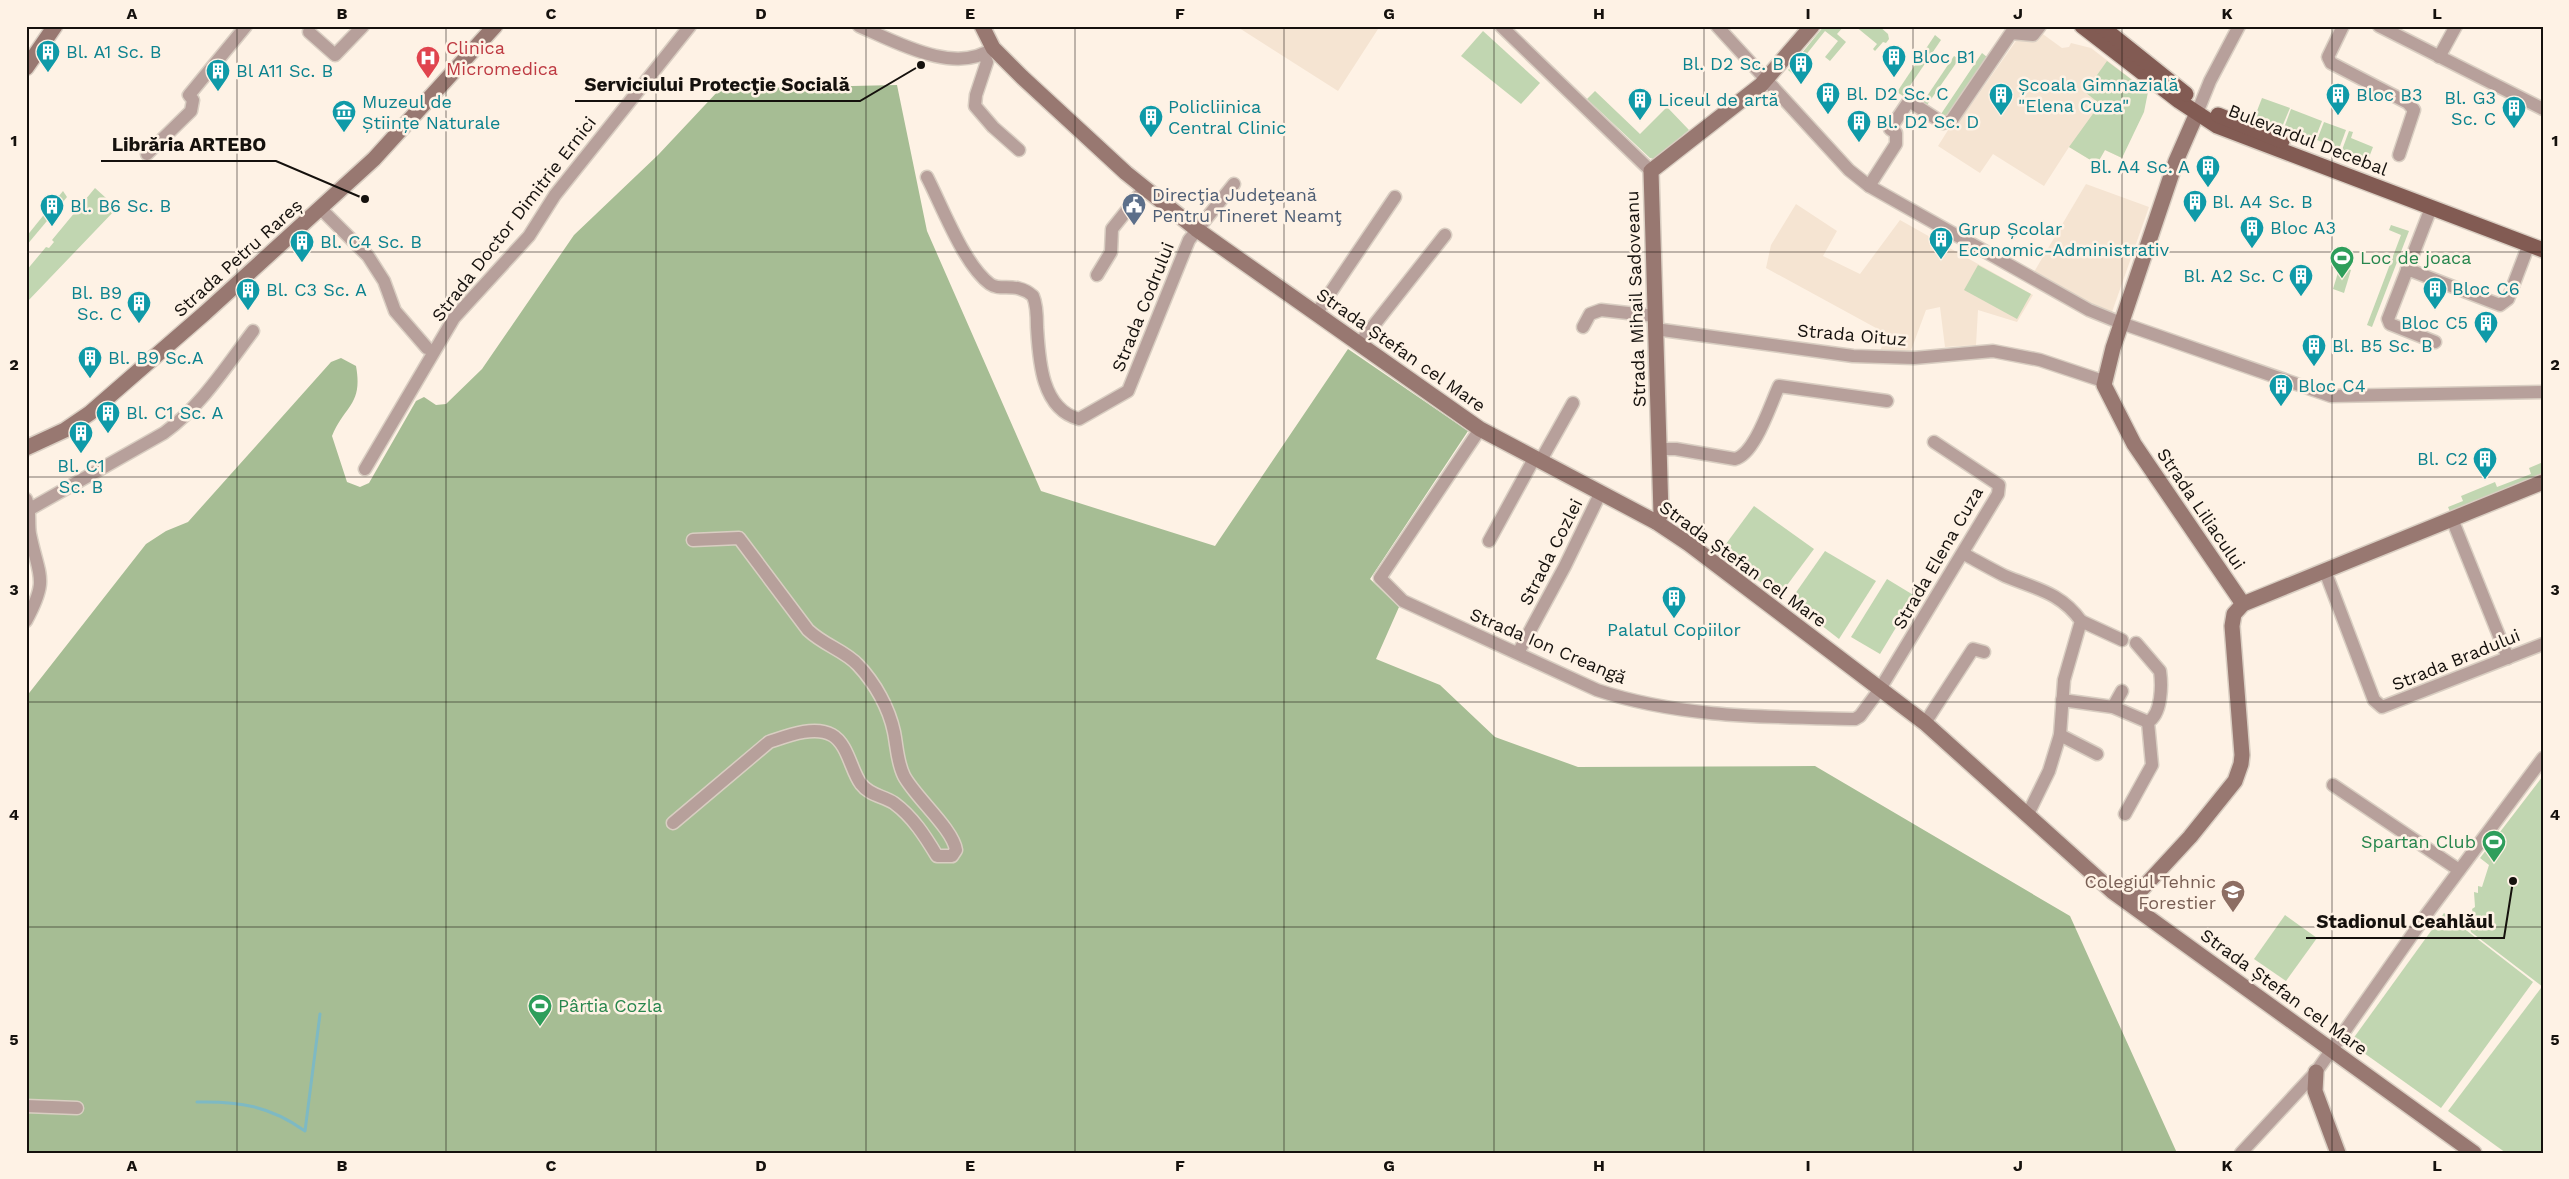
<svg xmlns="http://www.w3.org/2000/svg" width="2569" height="1179" font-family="'Work Sans',sans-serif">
	<rect width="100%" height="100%" fill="#fef2e5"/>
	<g fill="#f5e4d2">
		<path d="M1236,26h19l4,3 2,-3h119l-42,65z"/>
		<path d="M2040,32l22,16 7,-1 2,-4 20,5 57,44 -26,66 -17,-8 -8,14 -28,-17 -25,39 -51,-32 -13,19 -42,-27 12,-19 4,2 64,-91z"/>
		<path d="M2086,184l63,23 -37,105 -4,3 -74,-43z"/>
		<path d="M1796,204l41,27 -14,25 37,18 40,-54 133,75 -16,27 -39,-12 -2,35 -31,2 -5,-40 -14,3 -16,43 -30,-2 7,-17 -121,-66 5,-23z"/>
	</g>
	<g fill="#c1d6b1">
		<path d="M1824,26h20l-7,8 9,8 -16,19 -5,-4 13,-16 -13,-10 -24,30 4,3 -10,12 -7,-6z"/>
		<path d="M1855,26h24l9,8 1,5 -3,4 -3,-1 -8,9 -2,-2 4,-5z"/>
		<path d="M1483,31l57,52 -19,21 -60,-48z"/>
		<path d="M1935,35l6,5 -38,56 -6,-4z"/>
		<path d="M1996,43l6,3 -51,75 -10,-7 41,-61 5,4z"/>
		<path d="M1954,56l5,3 -32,46 -4,-3z"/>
		<path d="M2107,61l41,31 -4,20 -22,46 -17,-8 -8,14 -28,-17 31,-43 -15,-12z"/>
		<path d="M1595,91l45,43 27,-27 22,23 -35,29 -4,-1 -63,-59z"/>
		<path d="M2262,98l28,10 -8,19 -27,-11z"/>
		<path d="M2291,109l31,12 -7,18 -31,-11z"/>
		<path d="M2324,122l22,8 -7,19 -22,-9z"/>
		<path d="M2349,131l4,1 -2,6 22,9 -5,13 -26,-10z"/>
		<path d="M95,188l22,20 -91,95v-32l20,-24 3,1 5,-6 -2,-2z"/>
		<path d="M63,191l4,6 -41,49v-9z"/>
		<path d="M2391,225l18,6 -37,96 -5,-2 34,-90 -12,-5z"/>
		<path d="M1978,265l53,29 -14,25 -53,-29z"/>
		<path d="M2340,266l11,4 -7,23 -11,-4z"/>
		<path d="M2543,462v15l-92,37 -3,-7 15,-6 -2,-5 34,-14 2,5 34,-13 -2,-6z"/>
		<path d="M1754,506l60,43 -35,47 -59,-44z"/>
		<path d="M1825,551l51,30 -37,58 -49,-38z"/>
		<path d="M1887,579l28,17 -35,58 -29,-17z"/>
		<path d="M2543,776v211l-72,-55 -2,-8 5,-5 -2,-10 3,-2 -1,-15 4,1v-7l4,1 7,-22 -9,-7z"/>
		<path d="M2444,913l89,69 -92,126 -91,-65z"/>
		<path d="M2285,915l32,23 -31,43 -32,-22z"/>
		<path d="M2541,988l2,1v164h-37l-58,-42z"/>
	</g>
	<path fill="#a6bd94" d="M897,85l30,146 114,260 174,55 133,-197 120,82 -98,148 29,28 -23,52 64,26 55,52 83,30 237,-1 255,150 107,237h-2151v-456l120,-153 20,-13 22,-9 143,-160 10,-4 15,8c7,39 -11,39 -24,70l15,46 13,5 9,-4 47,-82 8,-4 12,8 10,-1 36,-35 92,-134 84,-80 62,-66z"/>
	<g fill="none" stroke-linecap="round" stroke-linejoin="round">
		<path stroke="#7eb9c3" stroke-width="3" d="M197,1102c42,-1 73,4 108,29l15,-117"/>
		<defs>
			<g id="street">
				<path d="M859,26c37,16 97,50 134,22"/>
				<path d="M1501,26l150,145"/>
				<path d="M1717,26l132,144 20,16 220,124 32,13 210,73 212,-4"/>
				<path d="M2343,26l-15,31 3,6 77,40 6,7 -15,45"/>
				<path d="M2379,26l164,83"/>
				<path d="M309,32l26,23 28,-29"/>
				<path d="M984,55l3,7 -11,33 -1,11 18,21 26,23"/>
				<path d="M2439,57l17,-31"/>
				<path d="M2197,113l13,-32 29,-55"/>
				<path d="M147,154l44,-43 2,-11 -4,-5 57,-69"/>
				<path d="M927,177c15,29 37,88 63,107 11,8 26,-3 43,12 4,9 4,21 4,31 2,32 4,82 42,92l49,-28 61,-151 45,-56"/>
				<path d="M1869,186l27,-42v-11l-6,-4 19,-28 34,22 8,-2 60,-88 22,2 7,-9"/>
				<path d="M2431,208l-43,111 2,5 45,18"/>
				<path d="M321,209l47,47 16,25 11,30 32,37"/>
				<path d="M2407,269l93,36 8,-6 21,-55"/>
				<path d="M1097,275l14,-23 1,-23 32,-40"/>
				<path d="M1316,314l79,-117"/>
				<path d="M1583,327l7,-13 11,-4 54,6"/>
				<path d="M1655,329l198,27 61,2 79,-7 47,9 63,21"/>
				<path d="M1359,344l86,-109"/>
				<path d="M1480,429l-100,149 23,23 194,89c83,28 172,27 258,29l5,-3 20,-27 118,-195 1,-9 -65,-43"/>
				<path d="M1659,449h17l59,10c20,-5 35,-54 44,-73l108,15"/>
				<path d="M1541,460l32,-57"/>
				<path d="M365,469l89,-151 75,-82 26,-41 135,-169"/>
				<path d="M26,499c5,11 2,23 4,35 9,44 19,44 -4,87"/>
				<path d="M30,509l134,-76c38,-28 61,-65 89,-102"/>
				<path d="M2452,519l56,139"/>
				<path d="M1489,541l46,-84"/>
				<path d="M1964,554c13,7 27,15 41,22 31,13 55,16 76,45l-17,59 -4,55 -11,36 -21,43"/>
				<path d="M2325,571l49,129 8,7 161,-63"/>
				<path d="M2081,621l41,19"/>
				<path d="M1518,653l47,-87 36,-74"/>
				<path d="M2062,700l51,7 35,15"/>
				<path d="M2113,707l9,-16"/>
				<path d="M1925,723l48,-74 11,3"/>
				<path d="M2060,735l37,19"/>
				<path d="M2333,785l126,85"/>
				<path d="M2125,814l27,-49 -4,-43c14,-8 14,-37 12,-51l-24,-28"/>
				<path d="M673,823l96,-81c18,-6 45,-17 63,-7 16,9 19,36 29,49 8,11 22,12 33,19 19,14 31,33 43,53h15l4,-6c-3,-21 -41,-53 -52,-74 -7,-14 -7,-29 -10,-44 -5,-24 -19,-49 -36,-67 -14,-15 -33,-19 -50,-35l-69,-92 -46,2"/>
				<path d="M26,1106l51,2"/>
				<path d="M2241,1153l75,-81 110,-157 117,-157"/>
			</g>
			<g id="secondary">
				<path d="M982,26l11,22 29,29 104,96 70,56 284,200 176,93 33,22 236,179 188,169 361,261"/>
				<path d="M26,68l29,-42"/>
				<path d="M2197,113l-21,48 -63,187 -9,37 30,59 109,160"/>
				<path d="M26,448l39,-18 25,-17 115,-100 169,-154 121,-133"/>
				<path d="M1656,522l5,-8 -10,-343 110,-86 51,-59"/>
				<path d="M2129,903l61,-66 45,-56 6,-17 1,-9 -10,-129 2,-12 9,-10 300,-122"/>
				<path d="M2316,1072l-1,19 23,62"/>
			</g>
			<g id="primary">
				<path d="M2082,26l97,75 38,25 326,124"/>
				<path d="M2101,26l85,68"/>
				<path d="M2218,115l64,26"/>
			</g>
		</defs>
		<use href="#street" stroke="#d9cec2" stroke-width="15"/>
		<use href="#secondary" stroke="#d9cec2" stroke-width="18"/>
		<use href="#primary" stroke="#d9cec2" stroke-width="18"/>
		<use href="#street" stroke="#b7a09b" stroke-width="12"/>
		<use href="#secondary" stroke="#987871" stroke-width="15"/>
		<use href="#primary" stroke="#825b53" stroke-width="15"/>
	</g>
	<path fill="none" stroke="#15110d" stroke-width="1" stroke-opacity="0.55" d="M237,26v1127M446,26v1127M656,26v1127M866,26v1127M1075,26v1127M1284,26v1127M1494,26v1127M1704,26v1127M1913,26v1127M2122,26v1127M2332,26v1127M26,252h2517M26,477h2517M26,702h2517M26,927h2517"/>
	<defs>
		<symbol id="building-pin" viewBox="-11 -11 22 30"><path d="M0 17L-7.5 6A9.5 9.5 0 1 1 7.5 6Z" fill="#0f9aa8" stroke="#fef2e5"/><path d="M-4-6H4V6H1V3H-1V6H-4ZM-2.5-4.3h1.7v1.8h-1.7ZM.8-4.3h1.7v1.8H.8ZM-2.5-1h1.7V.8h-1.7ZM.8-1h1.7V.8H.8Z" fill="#fff"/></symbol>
		<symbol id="hospital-pin" viewBox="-11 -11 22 30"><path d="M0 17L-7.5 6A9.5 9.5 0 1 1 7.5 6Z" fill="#e0444e" stroke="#fef2e5"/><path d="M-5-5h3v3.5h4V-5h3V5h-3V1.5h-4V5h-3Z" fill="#fff"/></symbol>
		<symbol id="museum-pin" viewBox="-11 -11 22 30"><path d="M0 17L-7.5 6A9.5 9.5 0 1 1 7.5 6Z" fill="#0f9aa8" stroke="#fef2e5"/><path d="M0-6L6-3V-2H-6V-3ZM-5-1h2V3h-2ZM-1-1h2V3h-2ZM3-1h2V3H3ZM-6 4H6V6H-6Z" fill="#fff"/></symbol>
		<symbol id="civic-pin" viewBox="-11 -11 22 30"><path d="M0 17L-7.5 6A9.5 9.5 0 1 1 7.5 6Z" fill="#5c6f8a" stroke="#fef2e5"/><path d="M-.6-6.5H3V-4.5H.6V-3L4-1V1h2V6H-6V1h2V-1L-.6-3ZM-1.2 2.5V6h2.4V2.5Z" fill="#fff"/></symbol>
		<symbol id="stadium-pin" viewBox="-11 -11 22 30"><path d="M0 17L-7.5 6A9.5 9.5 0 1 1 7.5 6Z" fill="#2e9e5b" stroke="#fef2e5"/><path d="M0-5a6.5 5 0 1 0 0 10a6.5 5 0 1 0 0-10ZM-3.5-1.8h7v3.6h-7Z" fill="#fff"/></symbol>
		<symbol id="school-pin" viewBox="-11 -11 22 30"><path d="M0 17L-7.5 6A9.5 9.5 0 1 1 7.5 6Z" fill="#8d6e63" stroke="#fef2e5"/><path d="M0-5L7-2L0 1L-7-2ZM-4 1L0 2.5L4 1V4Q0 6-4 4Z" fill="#fff"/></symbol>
	</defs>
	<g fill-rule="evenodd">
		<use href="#building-pin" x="34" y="38" width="28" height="38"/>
		<use href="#building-pin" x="1880" y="43" width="28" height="38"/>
		<use href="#hospital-pin" x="414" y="44" width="28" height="38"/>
		<use href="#building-pin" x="1787" y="50" width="28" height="38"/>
		<use href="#building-pin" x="204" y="57" width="28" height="38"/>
		<use href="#building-pin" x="1814" y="80" width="28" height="38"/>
		<use href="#building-pin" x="1987" y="81" width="28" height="38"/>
		<use href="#building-pin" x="2324" y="81" width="28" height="38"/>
		<use href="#building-pin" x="1626" y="86" width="28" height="38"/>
		<use href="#building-pin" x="2500" y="94" width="28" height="38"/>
		<use href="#museum-pin" x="330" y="98" width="28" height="38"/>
		<use href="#building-pin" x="1137" y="103" width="28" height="38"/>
		<use href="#building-pin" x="1845" y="108" width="28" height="38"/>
		<use href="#building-pin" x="2194" y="153" width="28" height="38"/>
		<use href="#building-pin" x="2181" y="188" width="28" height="38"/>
		<use href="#civic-pin" x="1120" y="191" width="28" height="38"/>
		<use href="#building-pin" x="38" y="192" width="28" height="38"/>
		<use href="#building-pin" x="2238" y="214" width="28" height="38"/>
		<use href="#building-pin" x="1927" y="225" width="28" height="38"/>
		<use href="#building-pin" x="288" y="228" width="28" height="38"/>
		<use href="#stadium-pin" x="2328" y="244" width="28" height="38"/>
		<use href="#building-pin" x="2287" y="262" width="28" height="38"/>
		<use href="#building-pin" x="2421" y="275" width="28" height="38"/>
		<use href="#building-pin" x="234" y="276" width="28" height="38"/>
		<use href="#building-pin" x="125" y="289" width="28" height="38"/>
		<use href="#building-pin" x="2472" y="309" width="28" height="38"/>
		<use href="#building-pin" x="2300" y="332" width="28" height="38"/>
		<use href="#building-pin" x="76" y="344" width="28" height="38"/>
		<use href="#building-pin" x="2267" y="372" width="28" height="38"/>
		<use href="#building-pin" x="94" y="399" width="28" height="38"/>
		<use href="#building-pin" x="67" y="419" width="28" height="38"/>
		<use href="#building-pin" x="2471" y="445" width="28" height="38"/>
		<use href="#building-pin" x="1660" y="584" width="28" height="38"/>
		<use href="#stadium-pin" x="2480" y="828" width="28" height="38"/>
		<use href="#school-pin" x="2219" y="878" width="28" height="38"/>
		<use href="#stadium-pin" x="526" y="992" width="28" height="38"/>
	</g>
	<g text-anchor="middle" stroke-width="5" stroke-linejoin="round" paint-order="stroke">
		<g font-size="18" fill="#be3a42" stroke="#fef2e5" text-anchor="start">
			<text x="446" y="54">Clinica<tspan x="446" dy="21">Micromedica</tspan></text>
		</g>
		<g font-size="18" fill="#0d838f" stroke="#fef2e5" text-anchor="start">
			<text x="66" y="58">Bl. A1 Sc. B</text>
			<text x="1912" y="63">Bloc B1</text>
			<text x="1784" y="70" text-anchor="end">Bl. D2 Sc. B</text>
			<text x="236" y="77">Bl A11 Sc. B</text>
			<text x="2018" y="91">Școala Gimnazială<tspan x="2018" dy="21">"Elena Cuza"</tspan></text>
			<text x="1846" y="100">Bl. D2 Sc. C</text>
			<text x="2356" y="101">Bloc B3</text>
			<text x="2496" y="104" text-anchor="end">Bl. G3<tspan x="2496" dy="21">Sc. C</tspan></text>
			<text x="1658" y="106">Liceul de artă</text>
			<text x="362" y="108">Muzeul de<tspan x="362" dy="21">Științe Naturale</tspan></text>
			<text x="1168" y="113">Policliinica<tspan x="1168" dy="21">Central Clinic</tspan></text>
			<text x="1876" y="128">Bl. D2 Sc. D</text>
			<text x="2190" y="173" text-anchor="end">Bl. A4 Sc. A</text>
			<text x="2212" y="208">Bl. A4 Sc. B</text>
			<text x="70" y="212">Bl. B6 Sc. B</text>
			<text x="2270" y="234">Bloc A3</text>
			<text x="1958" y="235">Grup Școlar<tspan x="1958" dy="21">Economic-Administrativ</tspan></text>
			<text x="320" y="248">Bl. C4 Sc. B</text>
			<text x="2284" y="282" text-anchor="end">Bl. A2 Sc. C</text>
			<text x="2452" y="295">Bloc C6</text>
			<text x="266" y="296">Bl. C3 Sc. A</text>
			<text x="122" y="299" text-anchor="end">Bl. B9<tspan x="122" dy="21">Sc. C</tspan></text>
			<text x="2468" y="329" text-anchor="end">Bloc C5</text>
			<text x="2332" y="352">Bl. B5 Sc. B</text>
			<text x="108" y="364">Bl. B9 Sc.A</text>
			<text x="2298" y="392">Bloc C4</text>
			<text x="126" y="419">Bl. C1 Sc. A</text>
			<text x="2468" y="465" text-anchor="end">Bl. C2</text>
			<text x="81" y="472" text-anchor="middle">Bl. C1<tspan x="81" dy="21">Sc. B</tspan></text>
			<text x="1674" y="636" text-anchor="middle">Palatul Copiilor</text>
		</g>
		<g font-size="18" fill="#15110d" stroke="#fef2e5">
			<text transform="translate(2308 140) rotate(21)" y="6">Bulevardul Decebal</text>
			<text transform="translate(514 219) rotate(-52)" y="6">Strada Doctor Dimitrie Ernici</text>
			<text transform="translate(238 258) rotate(-42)" y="6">Strada Petru Rareș</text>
			<text transform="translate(1636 299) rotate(-92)" y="6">Strada Mihail Sadoveanu</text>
			<text transform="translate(1143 307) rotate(-68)" y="6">Strada Codrului</text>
			<text transform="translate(1852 335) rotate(5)" y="6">Strada Oituz</text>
			<text transform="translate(1401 350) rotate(35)" y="6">Strada Ștefan cel Mare</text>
			<text transform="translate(2201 509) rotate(56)" y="6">Strada Liliacului</text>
			<text transform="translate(1551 552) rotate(-63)" y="6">Strada Cozlei</text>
			<text transform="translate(1938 558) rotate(-60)" y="6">Strada Elena Cuza</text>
			<text transform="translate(1743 564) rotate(36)" y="6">Strada Ștefan cel Mare</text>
			<text transform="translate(1548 646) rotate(23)" y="6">Strada Ion Creangă</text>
			<text transform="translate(2456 660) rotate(-22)" y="6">Strada Bradului</text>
			<text transform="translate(2284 992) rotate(36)" y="6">Strada Ștefan cel Mare</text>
		</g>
		<g font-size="18" fill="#4e5e75" stroke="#fef2e5" text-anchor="start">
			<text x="1152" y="201">Direcţia Judeţeană<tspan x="1152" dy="21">Pentru Tineret Neamţ</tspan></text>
		</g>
		<g font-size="18" fill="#27864d" stroke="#fef2e5" text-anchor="start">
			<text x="2360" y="264">Loc de joaca</text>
			<text x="2476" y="848" text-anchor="end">Spartan Club</text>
			<text x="558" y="1012">Pârtia Cozla</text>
		</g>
		<g font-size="18" fill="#785e54" stroke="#fef2e5" text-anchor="end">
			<text x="2216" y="888">Colegiul Tehnic<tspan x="2216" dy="21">Forestier</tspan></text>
		</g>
	</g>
	<path fill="none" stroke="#15110d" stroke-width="2" d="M921 65L860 101H575M365 199L276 161H101M2513 881L2504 938H2306"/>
	<g fill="#15110d" stroke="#fef2e5" stroke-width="2">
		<circle cx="921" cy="65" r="5"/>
		<circle cx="365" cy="199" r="5"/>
		<circle cx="2513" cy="881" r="5"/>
	</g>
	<g font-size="19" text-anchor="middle" font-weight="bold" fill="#15110d" stroke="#fef2e5" stroke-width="5" stroke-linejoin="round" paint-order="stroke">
		<text x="717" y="91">Serviciului Protecţie Socială</text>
		<text x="189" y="151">Librăria ARTEBO</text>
		<text x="2405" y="928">Stadionul Ceahlăul</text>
	</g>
	<rect width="2569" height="1179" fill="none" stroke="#fef2e5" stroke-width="55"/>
	<rect x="28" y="28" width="2514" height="1124" fill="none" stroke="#15110d" stroke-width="2"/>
	<g font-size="16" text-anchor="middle" font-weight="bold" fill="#15110d">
		<text x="132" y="19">A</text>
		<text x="342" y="19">B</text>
		<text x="551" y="19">C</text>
		<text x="761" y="19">D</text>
		<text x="970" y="19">E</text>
		<text x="1180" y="19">F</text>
		<text x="1389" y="19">G</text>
		<text x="1599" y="19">H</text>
		<text x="1808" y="19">I</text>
		<text x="2018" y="19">J</text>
		<text x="2227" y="19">K</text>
		<text x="2437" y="19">L</text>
		<text x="14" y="146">1</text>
		<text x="2555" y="146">1</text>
		<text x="14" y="370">2</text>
		<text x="2555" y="370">2</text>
		<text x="14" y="595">3</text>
		<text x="2555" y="595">3</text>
		<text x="14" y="820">4</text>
		<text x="2555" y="820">4</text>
		<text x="14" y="1045">5</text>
		<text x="2555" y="1045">5</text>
		<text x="132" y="1171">A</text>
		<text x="342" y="1171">B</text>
		<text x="551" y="1171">C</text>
		<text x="761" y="1171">D</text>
		<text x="970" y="1171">E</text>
		<text x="1180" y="1171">F</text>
		<text x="1389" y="1171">G</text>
		<text x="1599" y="1171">H</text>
		<text x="1808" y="1171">I</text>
		<text x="2018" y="1171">J</text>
		<text x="2227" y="1171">K</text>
		<text x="2437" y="1171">L</text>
	</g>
</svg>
